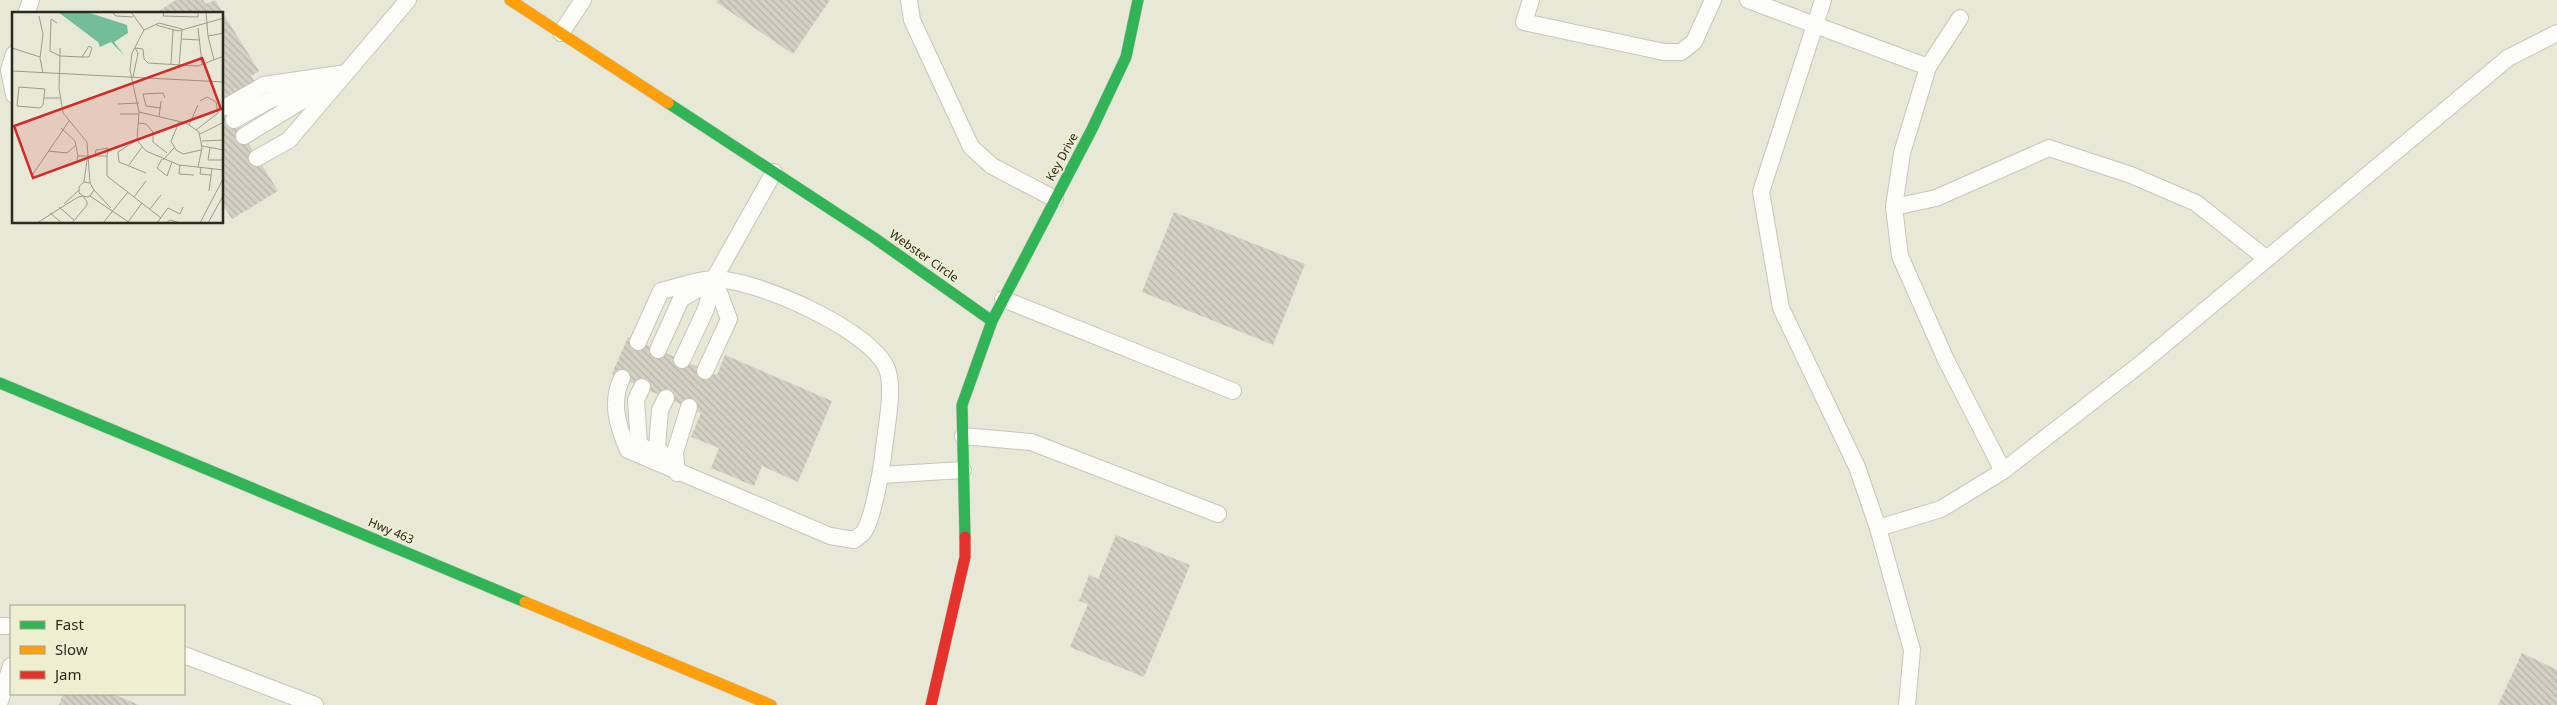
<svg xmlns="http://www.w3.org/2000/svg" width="2557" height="705" font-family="'Noto Sans',sans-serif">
	<defs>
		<pattern id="building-back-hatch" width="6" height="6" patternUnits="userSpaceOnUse" patternTransform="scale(1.25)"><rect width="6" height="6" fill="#d4d0c4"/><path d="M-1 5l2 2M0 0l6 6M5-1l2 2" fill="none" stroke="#b6b3a8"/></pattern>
	</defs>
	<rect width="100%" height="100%" fill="#e8e8d7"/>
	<g fill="url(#building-back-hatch)">
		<path d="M176,0h27l3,4 9,-4 44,71 -8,5 4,6 -32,20 55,89 -46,28 -10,-15v-190h-68z"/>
		<path d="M718,0h112l-37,54 -77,-52z"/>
		<path d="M1174,212l131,52 -32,81 -131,-53z"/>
		<path d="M628,337l89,38 8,-20 107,46 -34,81 -36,-16 -8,20 -43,-18 8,-20 -28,-11 10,-24 -89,-39z"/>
		<path d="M1116,535l74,30 -46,112 -74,-30 18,-43 -9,-3 10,-26 9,4z"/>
		<path d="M2522,653l35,17v35h-59z"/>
		<path d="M63,694h50l26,11h-80z"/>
	</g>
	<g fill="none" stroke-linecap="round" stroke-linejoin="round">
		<defs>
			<g id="lane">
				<path d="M909,0l3,20 59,127 21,19 63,33"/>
				<path d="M1531,0l-7,22 140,30h17l13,-10 19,-42"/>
				<path d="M1748,0l180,67 32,-49"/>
				<path d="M1823,0l-62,192 20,116 76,159 21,61 34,122 -5,55"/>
				<path d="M26,14l5,-14"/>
				<path d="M561,33l22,-33"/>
				<path d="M14,54l-5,16 5,25"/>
				<path d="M1928,67l-26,86 -8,54 6,49 46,104 57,111"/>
				<path d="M226,107l38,-22 82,-12"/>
				<path d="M234,120l36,-20 43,-15"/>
				<path d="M244,136l79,-48"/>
				<path d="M257,158l32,-18 119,-140"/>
				<path d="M1894,207l42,-9 113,-50 82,27 65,28 71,56"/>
				<path d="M1003,299l230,92"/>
				<path d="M658,350l23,-51 22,-13"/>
				<path d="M682,360l24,-51 8,-30 60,-107"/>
				<path d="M705,371l24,-52 -15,-40"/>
				<path d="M622,378c-12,24 -4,49 6,72l202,86 24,4c4,-3 9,-6 11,-10 8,-14 16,-57 18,-74 2,-22 12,-66 4,-87 -15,-39 -133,-91 -174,-90 -17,1 -35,8 -52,12l-23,51"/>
				<path d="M642,387l-6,13 3,44 16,12"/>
				<path d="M666,398l-6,12 -3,37 11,14"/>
				<path d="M963,436l68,6 187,72"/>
				<path d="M677,473l-2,-21 14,-45"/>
				<path d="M881,475l82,-5"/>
				<path d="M1878,528l63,-19 62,-38 140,-109 365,-304 49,-25"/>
				<path d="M0,626h11"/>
				<path d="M184,655l131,50"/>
				<path d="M0,701l11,-35"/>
			</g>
			<g id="fast">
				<path d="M668,103l205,134 119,84 -30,84 3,132"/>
				<path d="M992,321l100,-192 34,-72 12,-57"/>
				<path d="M0,383l525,219"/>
			</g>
			<g id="slow">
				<path d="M510,0l158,103"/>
				<path d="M525,602l246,103"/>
			</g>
			<path id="jam" d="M931,705l34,-148v-20"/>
		</defs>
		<use href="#lane" stroke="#c6c6ba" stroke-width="18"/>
		<use href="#fast" stroke="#c6c6ba" stroke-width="12"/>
		<use href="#slow" stroke="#c6c6ba" stroke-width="12"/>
		<use href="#jam" stroke="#c6c6ba" stroke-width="12"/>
		<use href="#lane" stroke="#fcfcf9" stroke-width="16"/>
		<use href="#fast" stroke="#30b455" stroke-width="11"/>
		<use href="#slow" stroke="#ff9f0a" stroke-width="11"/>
		<use href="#jam" stroke="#e5322d" stroke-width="11"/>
	</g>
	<g text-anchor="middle" stroke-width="4" stroke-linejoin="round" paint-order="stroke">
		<g font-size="12" fill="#2a2a20" stroke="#eeeed1">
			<text transform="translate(1062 157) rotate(-61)" y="4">Key Drive</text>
			<text transform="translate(924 256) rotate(35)" y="4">Webster Circle</text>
			<text transform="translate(391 531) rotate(23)" y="4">Hwy 463</text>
		</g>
	</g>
	<g transform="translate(12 12)">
		<rect width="211" height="211" fill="#e8e8d7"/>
		<path d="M46,0h29l40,13 1,8 -14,9 10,13 -13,-13 -11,5 -2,-5z" fill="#73bd9a"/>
		<path fill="none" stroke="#9c9c8e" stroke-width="1" d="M100,0l4,4 17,1M119,0l13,18M152,0l-1,4 35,1v-5M194,0l2,24 16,-3M27,4l4,18 -3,24 3,15M45,11l-6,-4 -1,32 10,5v-8M144,13l22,6 46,-13M186,16l4,36M170,17l-23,-6 -15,7 -12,23 -2,17 9,42 47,11 13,9 3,16 -4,19M196,24l6,24M169,27l19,1M0,36l28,9M123,36l8,1 1,10 4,4 50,3 26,-10M70,45l7,-11 3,2 -3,9h-7l-22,-1 -1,32 4,25 24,29 3,41M159,52l2,-34M167,54l3,-37M0,59l212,11M121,65l5,-24 -3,-5M7,75l26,2 -2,16 -3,3 -23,-2zM32,86h16M106,92l21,-1M149,96l-15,-2 -3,-12 20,-1 2,5M127,100l-2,28 9,11 33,14 45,5M108,102h19M147,105l2,-16M167,110l-8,19 5,9 7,4 18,-4M126,111l8,1 7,8v10l14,11M177,113l9,-20M49,116l14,13 3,15M184,118l22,-17 -2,-11 -9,-5 -7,4M188,122l24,-12M125,128l-19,12 1,10 27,11M190,129l22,-1M190,134l22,4M198,135l-2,13h14l2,-5M36,139l19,2 9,-8M83,144l1,-6 12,-2 -1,8M150,147l-5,9 10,8 5,-14M65,148l1,-4h29v20l54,42M151,148l11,-12M117,153l13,-18M168,153l-1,9 15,1M189,155l-1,7 11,1M19,165l38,-56M72,170l3,-22M82,178l17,18M197,179l3,-23M78,184l40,27M122,185l12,-16M52,192l15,-14M47,195l15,13M138,197l11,-14M38,201l12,10M116,210l14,-19M25,211l41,-26 5,-1 4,1 3,-1 4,-6 -4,-7 -6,-1 -5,5v6l4,3 4,6v3l-15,18M91,211l25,-31M145,211l11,-15 12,6 3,-7M154,211l4,-3 10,3M188,211l24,-46M196,211l16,-29"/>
		<path fill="#d62828" fill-opacity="0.15" stroke="#d62828" stroke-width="2.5" d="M190,46l19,51 -188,69 -19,-52z"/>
		<rect width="211" height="211" fill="none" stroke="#2a2a20" stroke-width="2.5"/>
	</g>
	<rect x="10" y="605" width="175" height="90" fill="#eeeed1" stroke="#a0a08a"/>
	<rect x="20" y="621" width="25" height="8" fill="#30b455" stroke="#a0a08a"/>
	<text x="55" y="630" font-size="15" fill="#2a2a20">Fast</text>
	<rect x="20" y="646" width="25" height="8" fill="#ff9f0a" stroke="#a0a08a"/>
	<text x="55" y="655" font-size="15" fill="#2a2a20">Slow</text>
	<rect x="20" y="671" width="25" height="8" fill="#e5322d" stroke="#a0a08a"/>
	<text x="55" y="680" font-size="15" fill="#2a2a20">Jam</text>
</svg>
